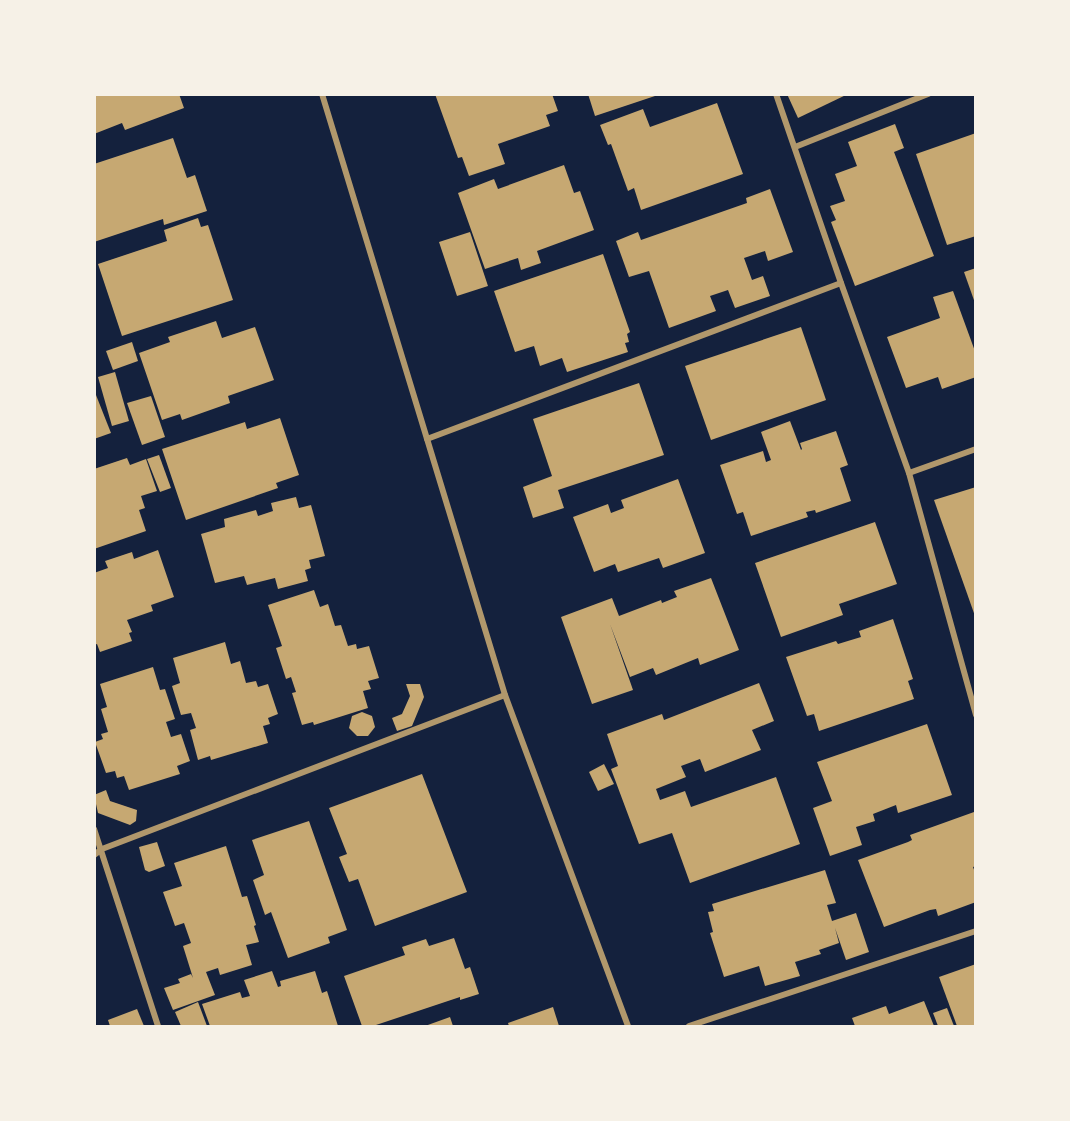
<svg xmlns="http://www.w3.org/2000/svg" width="1070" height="1121" font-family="'Source Sans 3',sans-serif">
	<rect width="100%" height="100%" fill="#14213d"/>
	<g fill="#c6a872">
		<path d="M94,94h85l5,14 -59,22 -3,-7 -28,11z"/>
		<path d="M435,94h117l6,17 -12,4 4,11 -52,18 7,20 -36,12 -7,-19 -4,1z"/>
		<path d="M588,94h70v1l-63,21z"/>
		<path d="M787,94h61l-50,24z"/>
		<path d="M717,103l26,71 -102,36 -7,-22 -6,3 -17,-47 -3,1 -8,-20 43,-16 7,18z"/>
		<path d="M895,124l9,24 -10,4 40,104 -79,30 -24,-64 5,-2 -6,-14 15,-5 -10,-27 22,-8 -9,-24z"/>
		<path d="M976,133v103l-29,9 -31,-91z"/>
		<path d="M173,138l14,40 8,-3 12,36 -43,14 -1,-6 -69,23v-78z"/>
		<path d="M564,165l10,28 6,-2 14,39 -57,21 4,12 -20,7 -3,-12 -33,11 -27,-76 36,-14 4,10z"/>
		<path d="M770,189l23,63 -25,9 -3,-10 -21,7 8,22 11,-4 7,20 -35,12 -7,-18 -18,6 6,15 -47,17 -20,-57 -20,6 -13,-36 22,-9 3,8 106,-37 -1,-5z"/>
		<path d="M198,218l3,9 7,-2 25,75 -111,36 -24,-72 69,-23 -3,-11z"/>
		<path d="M470,232l18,54 -31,10 -18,-54z"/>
		<path d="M603,254l27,78 -3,2 2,8 -4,1 3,9 -61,20 -5,-14 -22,8 -6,-20 -19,6 -21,-61z"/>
		<path d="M976,268v35h-1l-11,-31z"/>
		<path d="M953,291l23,63v23l-34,12 -4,-12 -32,11 -19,-51 53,-19 -7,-21z"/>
		<path d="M216,321l6,17 33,-11 19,53 -46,16 2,7 -48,17 -2,-6 -18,6 -23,-67 31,-11 -2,-5z"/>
		<path d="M801,327l25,73 -115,40 -26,-74z"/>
		<path d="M132,342l6,19 -25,9 -7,-19z"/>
		<path d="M115,372l14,49 -17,5 -14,-49z"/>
		<path d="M639,383l25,72 -106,35 6,18 -31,10 -10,-31 29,-11 -19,-57z"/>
		<path d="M94,390l17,43 -17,6z"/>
		<path d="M151,396l14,41 -23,8 -15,-42z"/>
		<path d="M280,418l19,57 -23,8 2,5 -92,32 -24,-71 83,-27 2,7z"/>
		<path d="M790,421l11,29 1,-1 -2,-6 36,-12 12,34 -8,3 11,33 -35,12 -1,-3 -9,2 2,5 -57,19 -8,-24 -6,2 -17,-49 43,-14 3,11 5,-2 -10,-28z"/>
		<path d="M159,455l12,33 -11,4 -13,-33z"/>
		<path d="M127,458l3,7 16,-6 11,32 -16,5 4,12 -6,2 7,21 -52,18v-80z"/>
		<path d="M678,479l27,74 -42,15 -4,-10 -41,14 -3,-8 -21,8 -21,-55 35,-13 3,9 13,-5 -3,-8z"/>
		<path d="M976,487v129h-1l-41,-116z"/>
		<path d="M296,497l3,11 12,-3 14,51 -16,4 2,8 -6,2 3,11 -30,8 -3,-11 -28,7 -3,-9 -29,7 -14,-49 24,-7 -1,-8 32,-9 2,6 15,-5 -2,-8z"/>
		<path d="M875,522l22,62 -58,20 4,11 -62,22 -26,-74z"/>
		<path d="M158,550l16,47 -23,8 2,6 -26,9 5,12 -3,1 3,8 -32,11 -3,-8 -3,1v-72l14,-5 -3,-7 27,-9 2,7z"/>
		<path d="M711,578l28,72 -39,15 -2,-7 -42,17 -3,-7 -23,9 -20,-53 23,66 -41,14 -31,-87 51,-19 7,18 42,-16 1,3 15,-6 -3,-6z"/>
		<path d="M314,590l6,17 8,-3 7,22 6,-1 7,21 8,-2 1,5 12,-3 10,32 -11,3 3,8 -8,2 5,17 -54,17 -1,-3 -11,3 -10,-32 4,-1 -5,-15 -5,2 -10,-31 6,-2 -14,-41z"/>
		<path d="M893,619l20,60 -5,2 6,18 -95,32 -5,-17 -7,2 -21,-59 50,-16 2,3 23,-7 -2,-6z"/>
		<path d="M225,642l6,22 9,-3 6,22 10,-2 2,6 10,-3 10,30 -10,4 2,6 -7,2 5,17 -57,17 -1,-4 -12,4 -8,-30 6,-2 -5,-15 -10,2 -9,-29 8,-3 -7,-25z"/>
		<path d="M153,667l7,23 5,-1 10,30 -9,3 5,15 10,-3 9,27 -13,5 3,8 -51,16 -5,-14 -7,2 -2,-7 -9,2 -11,-31 8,-3 -2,-5 7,-2 -7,-23 6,-2 -7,-23z"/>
		<path d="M759,683l15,38 -22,9 9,20 -56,22 -5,-13 -19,7 5,11 -30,12 4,11 25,-9 6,16 85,-30 24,67 -110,39 -18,-50 -33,11 -28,-75 7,-3 -11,-32 55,-20 2,6z"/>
		<path d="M406,684h14l4,13 -12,29 -15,5 -5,-13 10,-4 8,-18z"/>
		<path d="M362,712l10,4 3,11 -7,9h-11l-8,-8 3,-12z"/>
		<path d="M927,724l25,71 -54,18 -2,-8 -23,9 2,7 -19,6 6,18 -32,11 -17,-48 19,-7 -15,-39z"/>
		<path d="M604,764l10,20 -16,7 -9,-19z"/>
		<path d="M422,774l45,118 -92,34 -17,-47 -9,3 -10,-25 8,-3 -18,-46z"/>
		<path d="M106,790l4,11 27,9 -1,11 -6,4 -32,-12 -4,-18z"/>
		<path d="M974,812l2,54 -3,1 3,8v27l-38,14 -2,-7 -6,1 -46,17 -26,-67 50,-18 4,-2 -2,-5z"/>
		<path d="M309,821l38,109 -19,7 2,6 -42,15 -17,-46 -6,3 -12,-35 11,-5 -12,-35z"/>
		<path d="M157,842l8,24 -16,6 -4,-2 -6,-23z"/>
		<path d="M226,846l16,51 5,-1 9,29 -2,1 5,16 -13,3 6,20 -32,10 -2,-7 -12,4 9,23 -42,15 -9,-22 16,-5 -2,-4 13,-5 2,4 -10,-32 8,-3 -7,-20 -9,3 -12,-34 19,-6 -8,-23z"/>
		<path d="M825,870l11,33 -9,2 5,16 24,-8 13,39 -23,8 -11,-32 4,15 -20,7 2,4 -26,8 5,14 -35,10 -6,-20 -35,11 -14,-44 3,-1 -5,-20 6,-1 -2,-7z"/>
		<path d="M454,938l11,31 5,-2 9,27 -19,6v-3l-87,29h-11l-18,-50 61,-21 -3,-8 24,-8 3,7z"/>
		<path d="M976,964v62h-19l-18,-49z"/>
		<path d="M272,971l6,16 3,-1 -1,-5 35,-10 7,22 5,-2 11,35h-128l-8,-22 38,-12 2,6 8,-2 -6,-16z"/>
		<path d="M924,1001l10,25h-79l-3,-8 34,-12 3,8z"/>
		<path d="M198,1002l9,24h-26l-6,-14z"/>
		<path d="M553,1007l6,19h-50l-1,-3z"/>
		<path d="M947,1008l7,18h-16l-5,-13z"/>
		<path d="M137,1009l7,17h-34l-2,-6z"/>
		<path d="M450,1017l3,9h-28z"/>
	</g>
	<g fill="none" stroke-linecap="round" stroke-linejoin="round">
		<g stroke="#b1986c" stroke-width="6">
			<path d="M322,94l183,601 123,331"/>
			<path d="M776,94l65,189 68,190 67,242"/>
			<path d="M795,147l133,-53"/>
			<path d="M427,439l414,-156"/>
			<path d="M909,473l67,-24"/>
			<path d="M94,829l64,197"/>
			<path d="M94,855l8,-6 403,-154"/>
			<path d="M689,1026l287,-95"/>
		</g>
	</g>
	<rect width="1070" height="1121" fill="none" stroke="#f6f1e7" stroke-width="192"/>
</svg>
